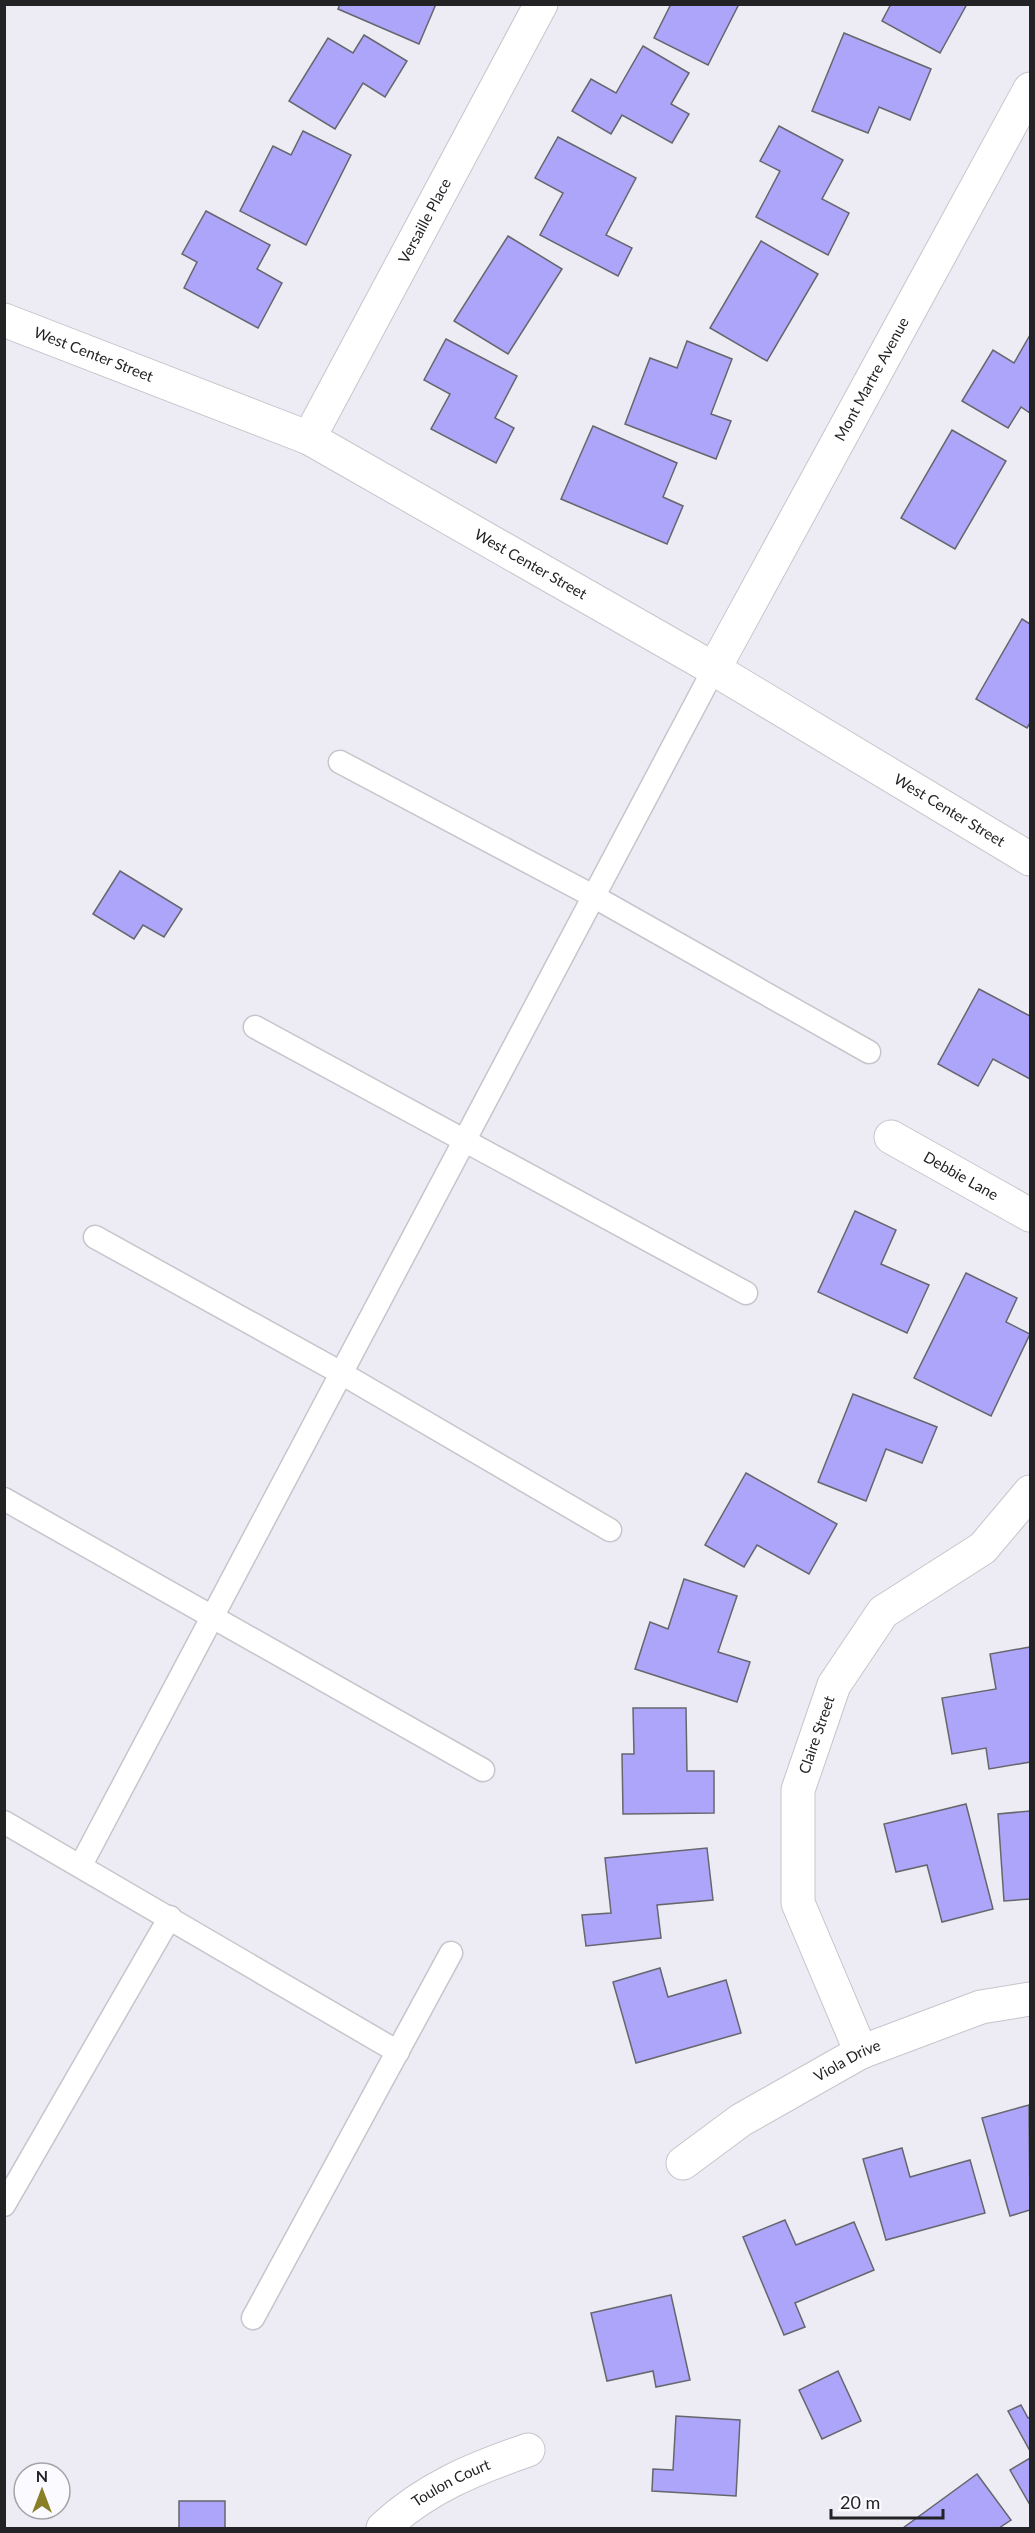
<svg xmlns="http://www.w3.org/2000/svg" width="1035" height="2533" font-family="Lato,sans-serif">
	<rect width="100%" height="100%" fill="#edecf4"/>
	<g fill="#aca5fa" stroke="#66666d" stroke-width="1.5">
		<path d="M340,4h96l-17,40 -81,-35z"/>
		<path d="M671,4h68l-31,61 -54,-27z"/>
		<path d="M891,4h76l-27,49 -58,-32z"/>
		<path d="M844,33l87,36 -21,51 -31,-13 -11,26 -56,-22z"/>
		<path d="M364,35l43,26 -22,36 -22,-14 -28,46 -46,-28 39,-63 25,15z"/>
		<path d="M643,46l46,27 -18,31 18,10 -17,29 -50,-28 -11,19 -39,-23 19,-32 25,14z"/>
		<path d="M779,126l64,34 -21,39 27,14 -21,42 -72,-38 24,-46 -20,-10z"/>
		<path d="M303,131l48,24 -45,90 -66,-34 33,-65 18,9z"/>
		<path d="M558,137l78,41 -30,57 26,13 -14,28 -78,-41 23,-42 -28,-15z"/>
		<path d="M206,211l64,34 -13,24 25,14 -24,45 -74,-40 13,-26 -15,-8z"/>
		<path d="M508,236l54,33 -54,85 -54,-33z"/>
		<path d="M761,241l57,33 -51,87 -57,-33z"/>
		<path d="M1030,335v78l-9,-6 -13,21 -46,-27 31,-51 21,13z"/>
		<path d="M446,339l71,37 -22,42 19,10 -18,35 -65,-34 19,-35 -26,-14z"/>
		<path d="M687,341l45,18 -21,55 20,7 -15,38 -91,-35 25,-66 27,10z"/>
		<path d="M593,426l84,37 -14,34 20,9 -16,38 -106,-45z"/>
		<path d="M952,430l54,31 -51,88 -54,-31z"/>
		<path d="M1022,619l8,5v99l-3,5 -51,-29z"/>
		<path d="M120,871l62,38 -18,28 -21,-12 -9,14 -41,-25z"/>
		<path d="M979,989l51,27v63l-37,-20 -15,27 -40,-22z"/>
		<path d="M855,1211l41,19 -15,34 48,21 -22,48 -89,-41z"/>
		<path d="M966,1273l51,25 -11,24 24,12 -39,82 -77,-38z"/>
		<path d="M853,1394l84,33 -15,36 -36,-14 -20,52 -48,-19z"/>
		<path d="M746,1473l91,51 -28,50 -52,-29 -13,22 -39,-22z"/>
		<path d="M684,1579l53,17 -19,56 32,10 -13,40 -102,-33 15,-47 18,7z"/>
		<path d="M1030,1647v115l-41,7 -3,-21 -34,6 -10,-56 54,-9 -6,-35z"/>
		<path d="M633,1708h53l1,63h27v42l-91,1 -1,-60h12z"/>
		<path d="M966,1804l27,105 -51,13 -15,-57 -31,7 -12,-48z"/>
		<path d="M1030,1811v88l-26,2 -6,-87z"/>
		<path d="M707,1848l6,52 -56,5 4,33 -75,8 -4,-31 29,-2 -6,-55z"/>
		<path d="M660,1968l8,29 58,-17 15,53 -105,30 -23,-81z"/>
		<path d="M1029,2105l1,105 -20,6 -28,-98z"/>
		<path d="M902,2148l8,29 60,-17 15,53 -99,27 -23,-81z"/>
		<path d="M785,2220l11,25 58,-23 20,48 -79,33 10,24 -21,8 -41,-98z"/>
		<path d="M671,2295l19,85 -34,7 -3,-16 -46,10 -16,-68z"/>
		<path d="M838,2371l23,50 -39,18 -23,-49z"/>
		<path d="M1021,2405l7,13 2,-1v34l-22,-40z"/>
		<path d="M676,2416l64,4 -4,76 -84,-5 1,-22 20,1z"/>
		<path d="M1030,2458v47l-20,-35z"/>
		<path d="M977,2474l34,46 -12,8h-96z"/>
		<rect x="179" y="2501" width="46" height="27"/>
	</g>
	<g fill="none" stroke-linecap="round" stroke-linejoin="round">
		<defs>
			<g id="lane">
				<path d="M340,762l253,134 276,156"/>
				<path d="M255,1027l491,266"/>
				<path d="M95,1237l246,136 269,157"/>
				<path d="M4,1499l479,271"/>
				<path d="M4,1822l394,230"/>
				<path d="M81,1865l633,-1196"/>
				<path d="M4,2205l166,-288"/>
				<path d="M253,2318l198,-365"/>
			</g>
			<g id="street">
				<path id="s1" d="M309,438l232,-434"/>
				<path id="s2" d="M714,669l316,-580"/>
				<path id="s3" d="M891,1137l139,78"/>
				<path id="s4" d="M861,2052l-63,-149v-113l36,-105 49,-73 100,-64 47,-56"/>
				<path id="s5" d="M683,2163l58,-43 120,-68 120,-45 49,-8"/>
				<path id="s6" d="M383,2528c43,-40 90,-59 145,-78"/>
			</g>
			<g id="secondary">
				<path id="s7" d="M4,320l305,118 405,231 316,190"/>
			</g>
		</defs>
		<use href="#lane" stroke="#c5c5cc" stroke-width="25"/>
		<use href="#street" stroke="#c5c5cc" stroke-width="35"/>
		<use href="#secondary" stroke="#c5c5cc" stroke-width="35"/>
		<use href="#lane" stroke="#fff" stroke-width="22"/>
		<use href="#street" stroke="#fff" stroke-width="33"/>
		<use href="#secondary" stroke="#fff" stroke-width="33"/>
	</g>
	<g text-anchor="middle" stroke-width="4.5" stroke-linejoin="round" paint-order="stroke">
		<g font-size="15" fill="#232326" stroke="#fafaff">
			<text dy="5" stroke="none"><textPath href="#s1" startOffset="246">Versaille Place</textPath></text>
			<text dy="5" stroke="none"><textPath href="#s7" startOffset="96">West Center Street</textPath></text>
			<text dy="5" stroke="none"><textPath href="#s2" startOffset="330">Mont Martre Avenue</textPath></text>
			<text dy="5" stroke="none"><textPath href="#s7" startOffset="582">West Center Street</textPath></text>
			<text dy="5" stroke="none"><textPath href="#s7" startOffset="1068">West Center Street</textPath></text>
			<text dy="5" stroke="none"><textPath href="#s3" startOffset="80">Debbie Lane</textPath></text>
			<text dy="5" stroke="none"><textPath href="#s4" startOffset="333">Claire Street</textPath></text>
			<text dy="5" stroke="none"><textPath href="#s5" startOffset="194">Viola Drive</textPath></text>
			<text dy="5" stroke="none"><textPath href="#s6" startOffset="82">Toulon Court</textPath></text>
		</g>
	</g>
	<rect width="1035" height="2533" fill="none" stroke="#232326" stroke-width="12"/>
	<g transform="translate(42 2491)"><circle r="28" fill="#fafaff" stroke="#a4a4a8" stroke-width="1.5"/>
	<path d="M0-4.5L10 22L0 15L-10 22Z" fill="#897f26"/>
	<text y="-9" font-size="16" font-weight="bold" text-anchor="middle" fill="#232326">N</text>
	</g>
	<path d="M831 2509v9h112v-9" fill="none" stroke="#232326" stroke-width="3"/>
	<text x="840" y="2509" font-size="18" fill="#232326" stroke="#fafaff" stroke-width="4.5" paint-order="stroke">20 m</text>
</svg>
